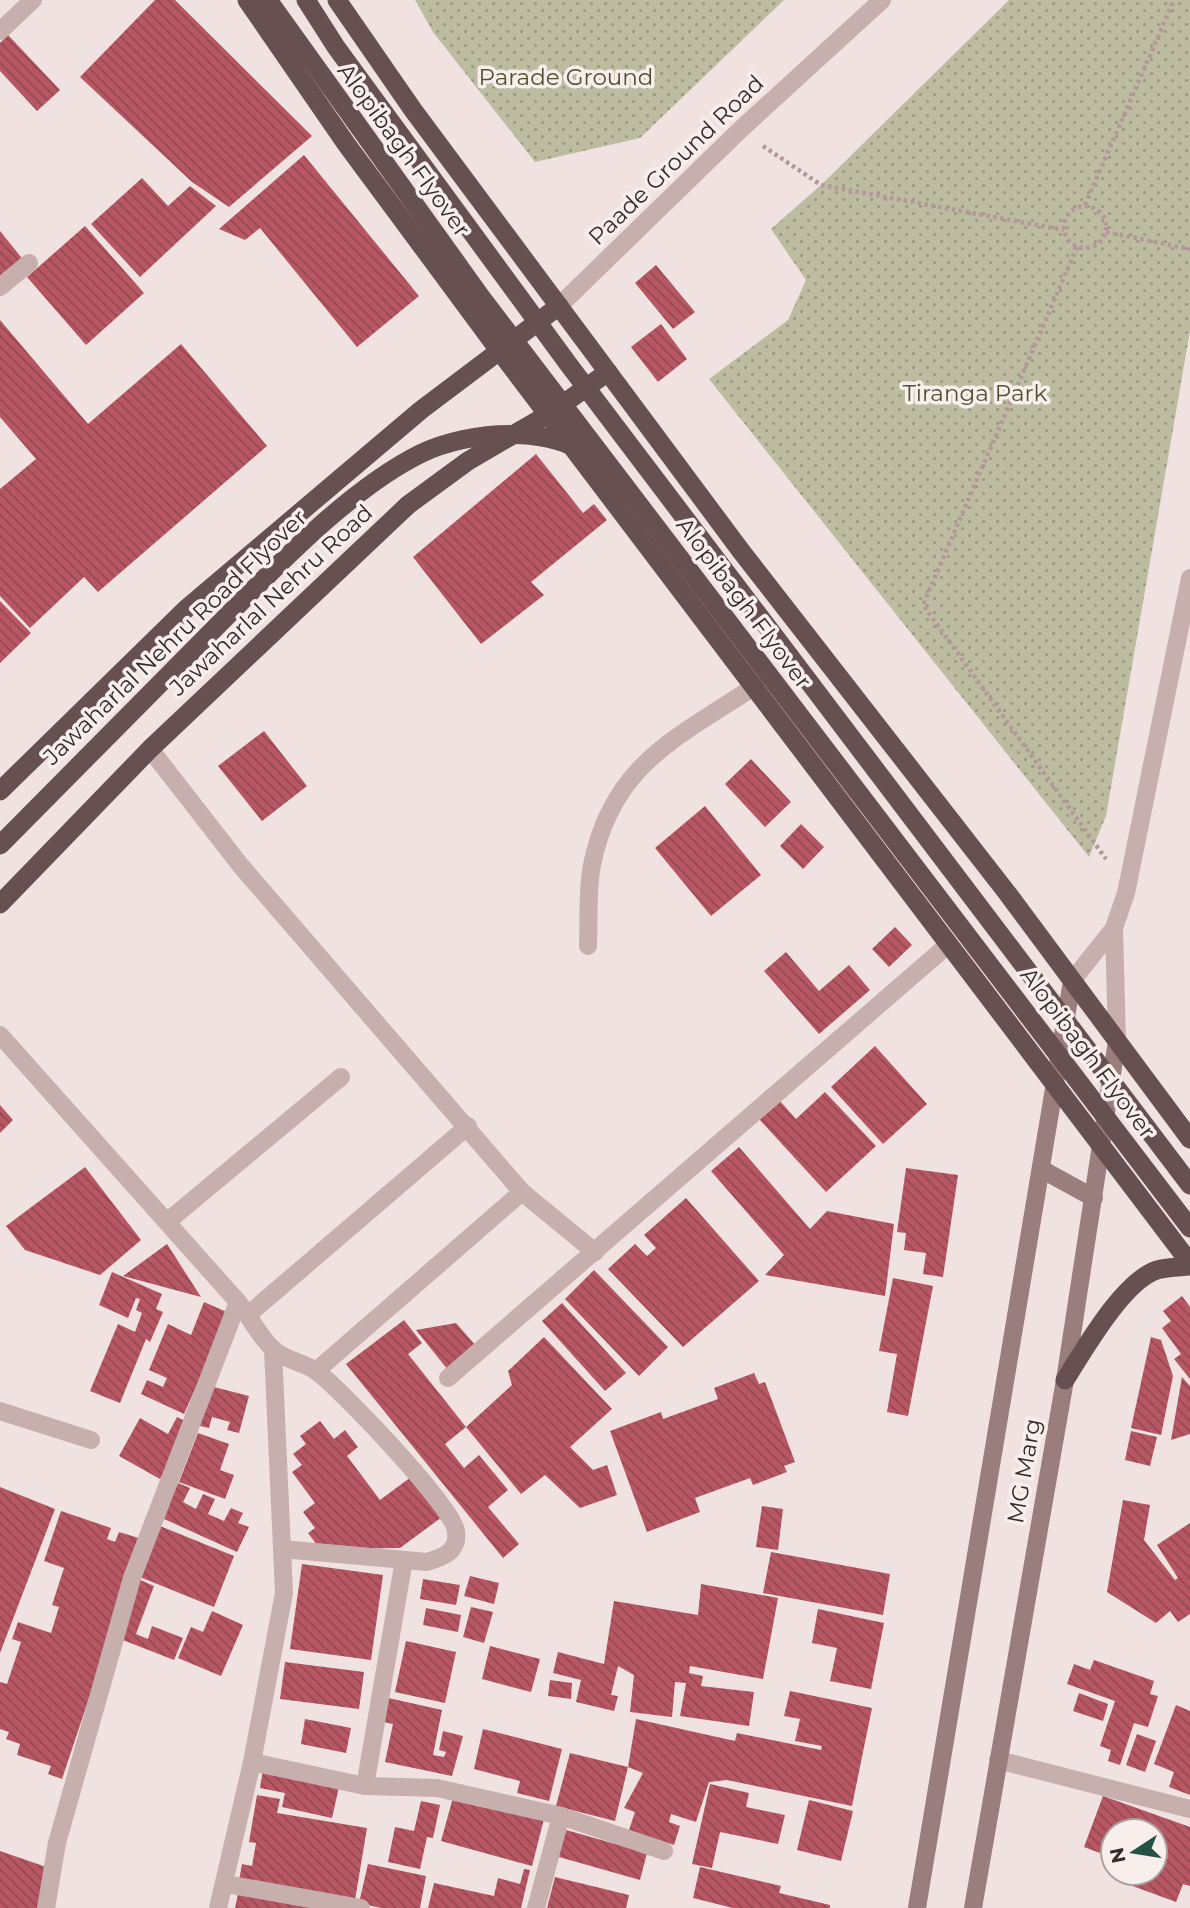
<svg xmlns="http://www.w3.org/2000/svg" width="1190" height="1908" font-family="Montserrat,sans-serif">
	<defs>
		<pattern id="park-dots" width="8" height="8" patternUnits="userSpaceOnUse" patternTransform="scale(1.75)"><rect width="8" height="8" fill="#bdbca1"/><path d="M2 2h.1M6 6h.1" fill="none" stroke="#9a9983" stroke-width="1.8" stroke-linecap="round"/></pattern>
		<pattern id="building-back-hatch" width="6" height="6" patternUnits="userSpaceOnUse" patternTransform="scale(1.75)"><rect width="6" height="6" fill="#b75763"/><path d="M-1 5l2 2M0 0l6 6M5-1l2 2" fill="none" stroke="#964852"/></pattern>
	</defs>
	<rect width="100%" height="100%" fill="#f0e2e0"/>
	<g fill="url(#park-dots)">
		<path d="M415,0h369l-144,138 -105,24 -102,-130z"/>
		<path d="M1009,0h181v331l-84,485 -17,41 -380,-478 79,-59 18,-40 -35,-51 50,-44z"/>
	</g>
	<g fill="url(#building-back-hatch)">
		<path d="M155,0h20l137,136 -83,71 -37,-25 -112,-105z"/>
		<path d="M8,35l52,55 -23,21 -37,-40v-28z"/>
		<path d="M304,155l115,141 -62,51 -97,-119 -15,12 -26,-11z"/>
		<path d="M142,178l26,28 22,-20 26,20 -76,71 -49,-53z"/>
		<path d="M85,226l59,67 -58,52 -59,-68z"/>
		<path d="M0,231l25,31 -25,20z"/>
		<path d="M656,265l39,47 -22,17 -38,-46z"/>
		<path d="M0,320l88,104 93,-80 86,102 -169,146 -14,-15 -54,51 -30,-32v-107l36,-30 -36,-42z"/>
		<path d="M661,324l26,35 -29,23 -27,-35z"/>
		<path d="M536,454l47,59 11,-9 13,16 -76,62 13,13 -63,49 -68,-87z"/>
		<path d="M0,601l31,32 -31,30z"/>
		<path d="M264,731l43,55 -45,35 -44,-55z"/>
		<path d="M751,759l40,43 -26,25 -40,-43z"/>
		<path d="M705,806l56,69 -50,41 -56,-68z"/>
		<path d="M801,824l23,23 -21,22 -23,-23z"/>
		<path d="M895,927l17,18 -23,22 -17,-18z"/>
		<path d="M786,952l33,39 30,-26 21,25 -51,44 -55,-63z"/>
		<path d="M875,1046l52,58 -44,40 -52,-57z"/>
		<path d="M825,1092l51,54 -50,46 -67,-73 20,-19 17,19z"/>
		<path d="M0,1105l13,15 -13,13z"/>
		<path d="M739,1147l71,82 17,-18 67,13 -9,72 -120,-21 19,-20 -73,-84z"/>
		<path d="M85,1167l56,73 -41,35 -75,-25 -19,-24z"/>
		<path d="M906,1168l52,7 -15,102 -20,-3 3,-21 -22,-3 2,-17 -9,-1z"/>
		<path d="M686,1198l73,83 -76,66 -75,-78 27,-25 12,12 9,-8 -12,-13z"/>
		<path d="M167,1244l34,53 -78,-21z"/>
		<path d="M594,1270l74,77 -29,29 -74,-77z"/>
		<path d="M112,1272l50,22 -6,15 7,3 -13,30 -4,-3 -26,64 -30,-12 28,-67 17,8 7,-19 -6,-3 4,-11 -4,-1 -8,20 -29,-13z"/>
		<path d="M893,1278l40,8 -25,130 -21,-4 10,-58 -18,-3z"/>
		<path d="M1182,1296l8,11v72l-16,-20 7,-5 -19,-26 9,-7 -8,-10z"/>
		<path d="M204,1302l25,11 -45,101 -43,-20 6,-14 16,7 4,-9 -18,-8 19,-46 23,11z"/>
		<path d="M562,1303l64,70 -21,18 -63,-70z"/>
		<path d="M404,1320l18,23 -14,11 58,73 -21,17 19,24 15,-13 29,35 -20,17 31,37 -16,14 -157,-194z"/>
		<path d="M456,1323l21,24 -29,23 -32,-40z"/>
		<path d="M544,1337l68,72 -42,38 23,23 14,-5 10,30 -37,13 -35,-33 -24,19 -55,-67 46,-42 -4,-14z"/>
		<path d="M1151,1337l10,3 12,36 -12,59 -30,-7z"/>
		<path d="M754,1373l5,11 6,-2 30,80 -11,4 3,6 -34,13 -3,-7 -55,20 5,14 -53,20 -37,-101 51,-19 2,7 55,-20 -4,-11z"/>
		<path d="M1182,1377l8,9v48l-19,6z"/>
		<path d="M210,1386l39,10 -10,37 -12,-3 3,-8 -18,-5 -3,11 -9,-2z"/>
		<path d="M177,1417l14,7 -31,55 -41,-23 21,-38 28,16z"/>
		<path d="M320,1421l14,18 11,-9 13,17 -11,9 33,44 31,-23 31,40 -42,31 -80,1 -12,-16 7,-5 -12,-16 12,-9 -23,-31 10,-7 -9,-11 13,-10 -6,-8z"/>
		<path d="M1131,1431l26,6 -7,29 -25,-6z"/>
		<path d="M198,1433l31,11 -9,26 14,5 -9,24 -46,-17z"/>
		<path d="M178,1483l12,5 -7,14 13,7 7,-15 12,5 -7,15 16,7 7,-13 12,5 -5,10 11,4 -12,25 -75,-34z"/>
		<path d="M0,1487l55,22 -55,144z"/>
		<path d="M1123,1500l27,5 -6,35 31,40 3,-2 -21,-33 33,-22v91l-12,8 -8,-11 -14,12 -49,-31z"/>
		<path d="M762,1506l21,3 -5,41 -22,-3z"/>
		<path d="M61,1511l50,17 -4,11 8,3 4,-10 23,7 -80,240 -14,-5 3,-8 -34,-11 3,-11 -14,-5 3,-7 -9,-3v-47l7,2 14,-42 -9,-3 6,-17 33,11 8,-26 -7,-2 12,-37 -20,-7z"/>
		<path d="M160,1526l74,30 -20,51 -74,-30z"/>
		<path d="M771,1552l119,22 -7,41 -120,-22z"/>
		<path d="M302,1564l81,11 -12,85 -81,-11z"/>
		<path d="M470,1576l29,7 -5,21 -30,-8z"/>
		<path d="M138,1579l16,7 -18,48 12,5 4,-13 31,12 -9,22 -59,-23z"/>
		<path d="M423,1579l37,6 -4,20 -36,-6z"/>
		<path d="M701,1584l77,14 -15,81 -73,-13 -1,7 14,3 -2,10 53,6 -5,34 -69,-10 6,-33 -11,-1 -3,35 -42,-5 4,-37 -16,-9 -7,29 7,1 -4,15 -38,-9 5,-22 -28,-7 5,-21 46,12 10,-63 84,14z"/>
		<path d="M471,1607l22,5 -9,31 -21,-6z"/>
		<path d="M426,1608l35,7 -3,17 -35,-7z"/>
		<path d="M818,1609l66,14 -13,66 -41,-8 7,-33 -25,-5z"/>
		<path d="M212,1611l31,14 -22,51 -43,-18 13,-31 12,5z"/>
		<path d="M406,1641l50,11 -11,51 -50,-11z"/>
		<path d="M490,1646l50,13 -9,33 -49,-13z"/>
		<path d="M1094,1660l60,21 -4,13 8,2 -10,31 -14,-4 -14,42 -12,-4 3,-11 -11,-4 15,-45 -48,-17 7,-20 16,6z"/>
		<path d="M285,1662l79,10 -5,37 -79,-10z"/>
		<path d="M550,1680l22,3 -1,16 -23,-3z"/>
		<path d="M790,1691l82,17 -20,98 -125,-26 -18,2 -13,40 -25,-8 -2,8 11,4 -6,19 -45,-15 6,-18 -11,-4 19,-35 -15,-6 8,-48 99,22 2,-8 84,17 1,-4 -27,-5 5,-22 -16,-3z"/>
		<path d="M1079,1693l29,11 -5,17 -30,-10z"/>
		<path d="M384,1697l58,13 -9,45 11,2 2,-5 -7,-2 4,-19 20,5 -11,40 -67,-14 8,-38 -14,-3z"/>
		<path d="M1176,1705l14,6v84l-21,-8 5,-15 -20,-8z"/>
		<path d="M305,1719l46,9 -5,25 -45,-9z"/>
		<path d="M483,1729l79,20 -13,52 -32,-8 3,-12 -46,-12z"/>
		<path d="M1137,1734l19,7 -11,31 -19,-7z"/>
		<path d="M570,1753l58,14 -13,54 -59,-15z"/>
		<path d="M263,1770l76,17 -7,31 -50,-11 3,-14 -25,-5z"/>
		<path d="M710,1784l39,9 -3,14 39,8 -7,29 -58,-12 -8,36 -20,-4z"/>
		<path d="M454,1794l90,25 -12,47 -91,-25z"/>
		<path d="M257,1795l23,4 -3,14 90,15 -12,72 -116,-19 3,-17 10,2 4,-23 -7,-1z"/>
		<path d="M1103,1796l87,31v59l-7,-2 -7,18 -57,-21 3,-8h33v-42h-42v27l-29,-11z"/>
		<path d="M809,1800l44,11 -12,50 -44,-11z"/>
		<path d="M421,1801l19,4 -7,33 -6,-1 -7,32 -32,-7 7,-35 19,4z"/>
		<path d="M559,1828l88,25 -7,27 -88,-25z"/>
		<path d="M0,1851l52,18 -13,39h-39z"/>
		<path d="M368,1864l58,12 -6,32h-39l-22,-5z"/>
		<path d="M700,1867l81,19 -2,7 51,12v3h-97l-40,-10z"/>
		<path d="M524,1869l6,1 -9,38h-93l6,-25 60,13 4,-18 22,6z"/>
		<path d="M555,1877l74,18 -3,13h-79z"/>
		<path d="M239,1889l91,19h-95z"/>
	</g>
	<g fill="none" stroke-linecap="round" stroke-linejoin="round">
		<g stroke="#b29997" stroke-width="4.5" stroke-dasharray="3.5 3.5" stroke-linecap="butt">
			<path d="M763,146l58,39 243,45"/>
			<path d="M1085,205l89,-205"/>
			<circle cx="1085" cy="227" r="21"/>
			<path d="M1106,232l84,17"/>
			<path d="M1077,247l-154,358 183,254"/>
		</g>
		<g stroke="#c7afad" stroke-width="18">
			<path d="M0,31l33,-31"/>
			<path d="M0,287l29,-24"/>
			<path d="M150,749l91,117 281,326 73,60"/>
			<path d="M588,946c1,-26 -1,-56 4,-81 20,-101 85,-127 163,-179"/>
			<path d="M0,1035l238,267c12,14 21,35 35,47 11,11 30,13 43,22 24,17 137,136 140,160 3,21 -13,26 -29,31l-145,-13"/>
			<path d="M168,1221l173,-144"/>
			<path d="M249,1314l219,-188"/>
			<path d="M316,1371l206,-179"/>
			<path d="M448,1378l501,-434"/>
			<path d="M0,1411l91,29"/>
			<path d="M998,1760l192,49"/>
			<path d="M252,1762l113,24 72,2 124,28 103,35"/>
			<path d="M365,1786l39,-226"/>
			<path d="M226,1884l135,24"/>
			<path d="M46,1908l11,-65 75,-265 106,-276"/>
			<path d="M218,1908l34,-146 32,-169 -11,-243"/>
			<path d="M536,1908l25,-92"/>
		</g>
		<g stroke="#c7afad" stroke-width="18">
			<path d="M559,306l181,-176 142,-130"/>
			<path d="M1114,928l3,113"/>
			<path d="M1072,981l42,-53 12,-35 64,-315"/>
		</g>
		<g stroke="#9a7e7e" stroke-width="18">
			<path d="M1041,1169l53,29"/>
			<path d="M917,1908l155,-927"/>
			<path d="M973,1908l92,-528 52,-339"/>
		</g>
		<g stroke="#665051" stroke-width="19">
			<path d="M247,0l100,145 151,204 692,914"/>
			<path d="M337,0l76,110 328,441 267,343 182,245"/>
			<path d="M0,791l186,-182 235,-199 138,-104"/>
			<path d="M0,904l150,-155 258,-244 60,-44 81,-47 59,-42"/>
			<path d="M1065,1380c19,-30 58,-99 92,-110 10,-3 23,-3 33,-4"/>
		</g>
		<g stroke="#665051" stroke-width="19">
			<path d="M268,0l213,297 709,931"/>
			<path d="M306,0l30,47 233,318 621,820"/>
			<path d="M0,845c75,-76 150,-152 225,-227 55,-55 125,-129 195,-164 49,-24 141,-32 181,12"/>
		</g>
	</g>
	<g text-anchor="middle" stroke-width="7" stroke-linejoin="round" paint-order="stroke">
		<g font-size="23" fill="#515131" stroke="#f8eeec">
			<text x="566" y="85">Parade Ground</text>
			<text x="975" y="401">Tiranga Park</text>
		</g>
		<g font-size="23" fill="#362b2b" stroke="#f8eeec">
			<text transform="translate(404 150) rotate(54)" y="8">Alopibagh Flyover</text>
			<text transform="translate(676 160) rotate(-44)" y="8">Paade Ground Road</text>
			<text transform="translate(271 600) rotate(-43)" y="8">Jawaharlal Nehru Road</text>
			<text transform="translate(744 603) rotate(53)" y="8">Alopibagh Flyover</text>
			<text transform="translate(175 637) rotate(-44)" y="8">Jawaharlal Nehru Road Flyover</text>
			<text transform="translate(1088 1053) rotate(53)" y="8">Alopibagh Flyover</text>
			<text transform="translate(1024 1471) rotate(-80)" y="8">MG Marg</text>
		</g>
	</g>
	<g transform="translate(1134 1852) rotate(258)"><circle r="33" fill="#f8eeec" stroke="#aaa09f" stroke-width="2"/>
	<path d="M0-5L12 26L0 18L-12 26Z" fill="#255245"/>
	<text y="-10" font-size="19" font-weight="bold" text-anchor="middle" fill="#362b2b">N</text>
	</g>
</svg>
